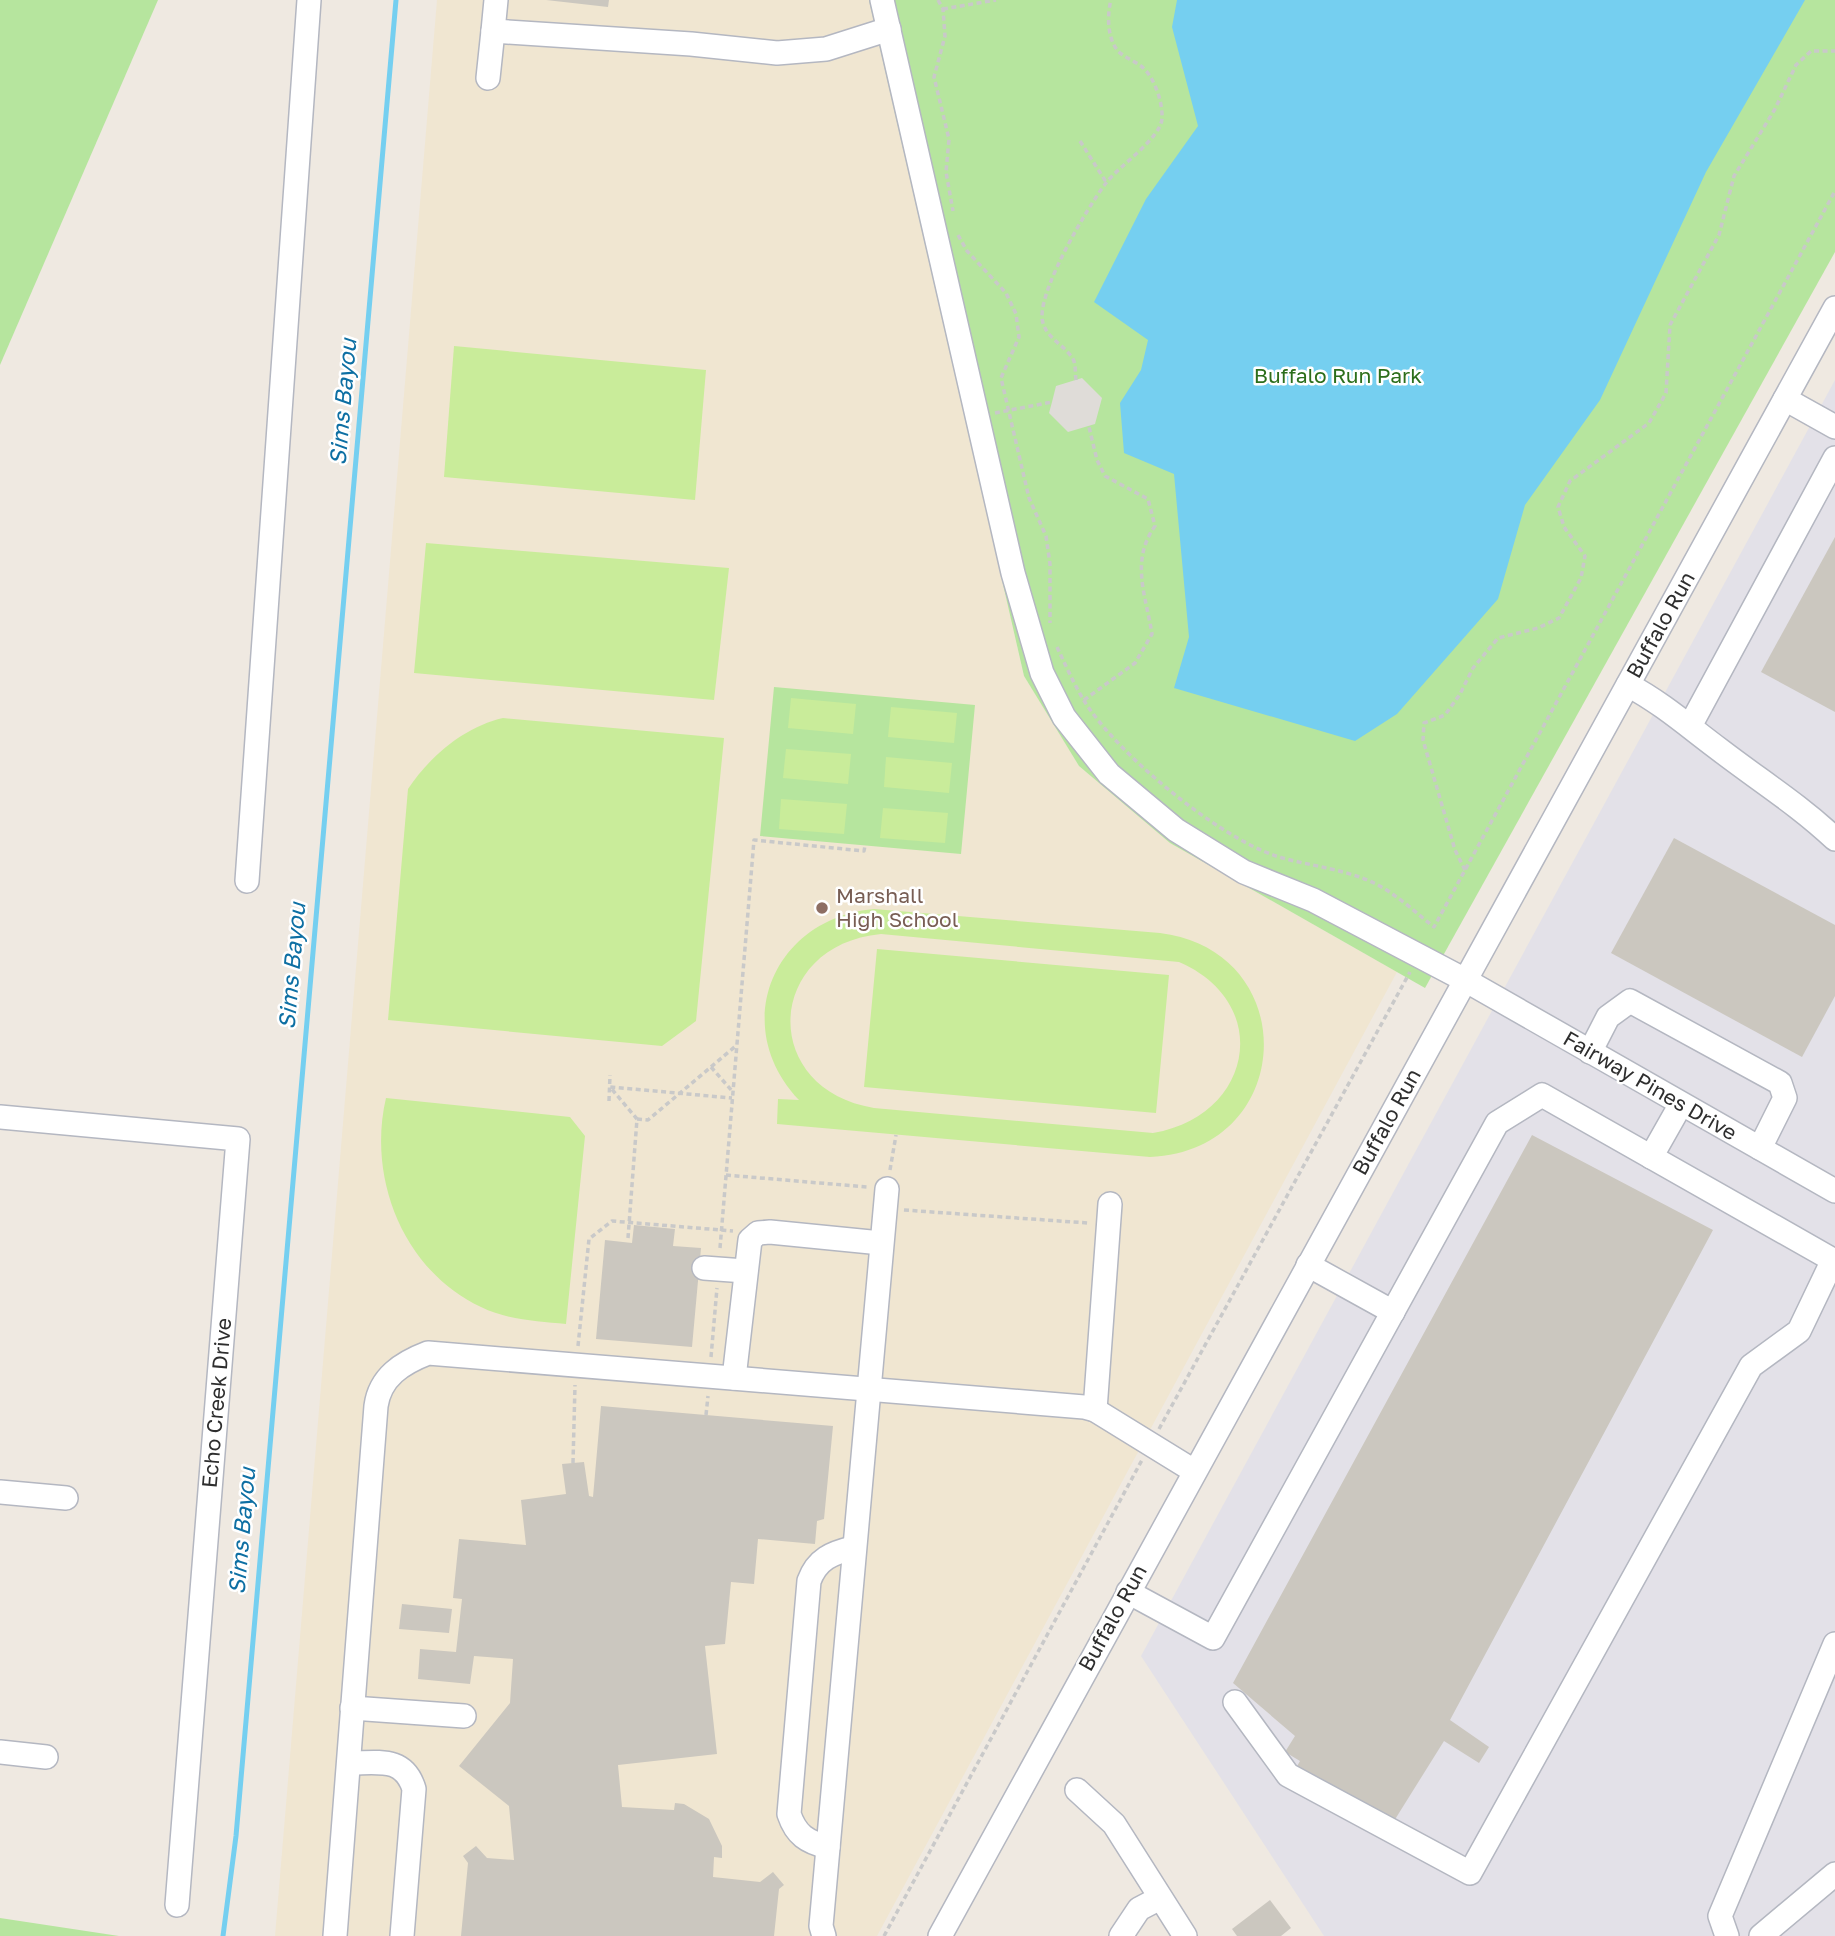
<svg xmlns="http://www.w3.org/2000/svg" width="1835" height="1936" font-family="'Golos Text',sans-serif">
	<rect width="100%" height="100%" fill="#efe9e1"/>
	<path fill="#e3e1e8" d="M1835,380v1556h-511l-183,-280z"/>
	<path fill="#f0e6d1" d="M437,0h432l155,676 55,90 91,77 227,129 -520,964h-602z"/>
	<g fill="#b6e59e">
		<path d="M0,0h158l-158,365z"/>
		<path d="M869,0h966v252l-410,736 -255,-145 -91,-77 -55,-90z"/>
		<path d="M774,687l201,18 -14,149 -201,-18z"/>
		<path d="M0,1918l119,18h-119z"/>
	</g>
	<g fill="#c9ec9a" fill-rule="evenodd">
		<path d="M454,346l252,24 -11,130 -251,-23z"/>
		<path d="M426,543l303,25 -15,132 -300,-27z"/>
		<path d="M791,698l65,6 -3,30 -65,-6z"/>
		<path d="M891,707l66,6 -3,30 -66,-6z"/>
		<path d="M503,718l221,20 -28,283 -34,25 -274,-26 20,-231c22,-33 56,-62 95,-71z"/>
		<path d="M786,749l65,5 -3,30 -65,-6z"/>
		<path d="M886,757l66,6 -3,30 -65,-6z"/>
		<path d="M781,799l66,5 -3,30 -65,-5z"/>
		<path d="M883,808l65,5 -3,30 -65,-5z"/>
		<path d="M874,909l286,24c144,18 136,218 -10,224l-373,-33 1,-25 21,1c-71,-75 -25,-182 75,-191zM881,934l298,28c95,41 74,154 -26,171l-279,-25c-116,-19 -109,-163 7,-174z"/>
		<path d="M877,949l292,26 -13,138 -292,-26z"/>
		<path d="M386,1098l184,19 15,19 -19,188c-28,-3 -59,-4 -85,-17 -77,-36 -114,-128 -95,-209z"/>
	</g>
	<path fill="#dfdcd8" d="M1082,378l20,20 -7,26 -27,8 -19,-19 3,-11 4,-16z"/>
	<path fill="#75cff0" d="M1177,0h628l-99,172 -106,228 -75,105 -27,94 -101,115 -42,27 -181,-53 15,-51 -15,-163 -50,-21 -4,-50 21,-33 7,-30 -54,-38 52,-103 52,-73 -26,-99z"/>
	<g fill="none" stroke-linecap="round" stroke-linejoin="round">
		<path stroke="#75cff0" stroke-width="5" d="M223,1936l13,-100 160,-1836"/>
	</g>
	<g fill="#cbc7bf">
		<path d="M546,0h63l-1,7z"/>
		<path d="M1835,537v175l-74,-40z"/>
		<path d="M1674,838l161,87v71l-33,61 -191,-104z"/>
		<path d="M1532,1135l181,95 -263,490 39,27 -10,16 -35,-22 -55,88 -94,-59 5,-9 -15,-9 10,-16 -62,-53z"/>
		<path d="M634,1225l41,4 -2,17 28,2 -9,99 -96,-8 9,-99 27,3z"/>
		<path d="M601,1406l232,20 -9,93 -7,2 -2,23 -57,-5 -4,45 -23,-2 -6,62 -20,2 12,108 -99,11 4,42 52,3 1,-7 9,1 25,15 13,27v12l-8,-1 -1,20 47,5 13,-10 11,13 -5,4 -5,47h-313l7,-73 -5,-7 13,-10 11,12 27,2 -5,-54 -50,-40 51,-63 3,-44 -39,-3 -4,28 -52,-5 2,-30 36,3 6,-53 -9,-1 6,-59 67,6 -5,-45 45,-6 -4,-30 22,-2 5,34 4,1z"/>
		<path d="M402,1604l50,5 -3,24 -50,-4z"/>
		<path d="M1270,1900l21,28 -10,8h-44l-5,-7z"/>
	</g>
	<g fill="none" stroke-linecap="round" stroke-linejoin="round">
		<defs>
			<g id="minor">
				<path d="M496,0l-3,31 198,13 86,9 49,-4 63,-20"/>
				<path d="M882,0l131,573 29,100 22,44 45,57 67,56 68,42 69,28 152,80 370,211"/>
				<path d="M488,78l5,-47"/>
				<path d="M1785,399l50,28"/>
				<path d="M1628,685c34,18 61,42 92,65 39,30 79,55 115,89"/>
				<path d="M1690,726l145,-268"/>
				<path d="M247,881l62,-881"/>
				<path d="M1590,1052l18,-35 22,-16 150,82 5,15 -25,50"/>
				<path d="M0,1117l238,22 -61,766"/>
				<path d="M1651,1157l30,-53"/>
				<path d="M1308,1265l85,47"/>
				<path d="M704,1268l41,3"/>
				<path d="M734,1378l16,-138 8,-7 12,-1 111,11"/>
				<path d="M1095,1410l15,-206"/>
				<path d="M0,1492l66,6"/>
				<path d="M1128,1592l85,46 284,-515 45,-28 291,165 -34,71 -48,35 -281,507 -182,-98 -53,-73"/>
				<path d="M352,1708l112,8"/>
				<path d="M0,1752l46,5"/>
				<path d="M349,1763c29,0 55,-7 65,26l-12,147"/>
				<path d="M1077,1790l37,34 71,112"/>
				<path d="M828,1847c-21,-5 -32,-12 -39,-33l20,-233c8,-22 23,-28 44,-33"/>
				<path d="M335,1936l41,-530c4,-29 26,-43 52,-53l656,54 11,3 99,61"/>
				<path d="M824,1936l-3,-10 66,-737"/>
				<path d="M940,1936l895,-1628"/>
				<path d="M1121,1936l18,-27 21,-11"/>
				<path d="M1727,1936l-7,-20 115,-272"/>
				<path d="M1761,1936l74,-62"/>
			</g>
		</defs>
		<use href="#minor" stroke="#b4b7c1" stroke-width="26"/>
		<g stroke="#c9c9c9" stroke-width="3.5" stroke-dasharray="5 3.5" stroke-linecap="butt">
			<path d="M938,0l5,9 2,27 -11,41 15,62 -3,33 7,39"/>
			<path d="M943,9l53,-9"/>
			<path d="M1080,141l26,41"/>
			<path d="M958,235l9,16 39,42 10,21 3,23 -18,41 28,120 17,38 4,28v59"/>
			<path d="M1076,380c-1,-6 0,-16 -3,-21 -9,-15 -30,-22 -31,-42 -1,-31 45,-109 64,-134 13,-17 54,-44 56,-64 1,-17 -8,-43 -21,-53 -7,-5 -17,-9 -23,-15 -11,-13 -11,-36 -7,-51"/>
			<path d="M995,413l57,-11"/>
			<path d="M1057,647c8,17 16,35 26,52 33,54 133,137 193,157 32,10 66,12 98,27 21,10 41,29 60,44l401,-736"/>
			<path d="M1084,700l51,-37 17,-29c-6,-38 -22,-73 3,-108l-7,-27 -43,-23 -8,-16 -8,-33"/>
			<path d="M1465,870l-10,-20 -32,-110 1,-17 21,-8 15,-21 13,-26 25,-30 40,-10 21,-10 22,-40 4,-22 -21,-29 -6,-20 12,-26 79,-58 17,-30 4,-68 49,-90 15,-59 41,-67 21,-44 15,-14h24"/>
			<path d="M711,1067l22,25"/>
			<path d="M609,1101l1,-26"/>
			<path d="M637,1119l11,1 89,-75"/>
			<path d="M890,1170l6,-35"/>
			<path d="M726,1175l141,12"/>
			<path d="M904,1210l184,13"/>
			<path d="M628,1238l9,-119 -27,-32 122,11"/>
			<path d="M720,1248l34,-408 110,11 1,-5"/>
			<path d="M578,1346l11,-107 23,-18 121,10"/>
			<path d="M711,1357l6,-69"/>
			<path d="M706,1415l2,-19"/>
			<path d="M1159,1429l251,-457"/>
			<path d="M573,1463l2,-78"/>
			<path d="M884,1936l258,-476"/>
		</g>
		<use href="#minor" stroke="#fff" stroke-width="23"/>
	</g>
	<circle fill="#8d6e63" stroke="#fff" stroke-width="2.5" cx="822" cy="908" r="7"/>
	<g text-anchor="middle" stroke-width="5" stroke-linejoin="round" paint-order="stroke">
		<g font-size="21" fill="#2c6e1b" stroke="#fff">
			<text x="1338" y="383">Buffalo Run Park</text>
		</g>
		<g font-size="21" fill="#2e2e2e" stroke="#fff">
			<text transform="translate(1661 625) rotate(-61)" y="7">Buffalo Run</text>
			<text transform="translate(1650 1086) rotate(30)" y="7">Fairway Pines Drive</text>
			<text transform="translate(1387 1122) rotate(-61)" y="7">Buffalo Run</text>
			<text transform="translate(217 1403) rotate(-85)" y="7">Echo Creek Drive</text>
			<text transform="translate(1113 1618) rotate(-61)" y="7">Buffalo Run</text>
		</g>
		<g font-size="21" fill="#785e54" stroke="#fff" text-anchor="start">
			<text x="836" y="903">Marshall<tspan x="836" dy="24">High School</tspan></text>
		</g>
		<g font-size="23" font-style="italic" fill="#0d6fa3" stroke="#fff">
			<text transform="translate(343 402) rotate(-85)" y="8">Sims Bayou</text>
			<text transform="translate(292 966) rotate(-85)" y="8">Sims Bayou</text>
			<text transform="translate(242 1531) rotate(-85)" y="8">Sims Bayou</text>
		</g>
	</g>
</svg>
